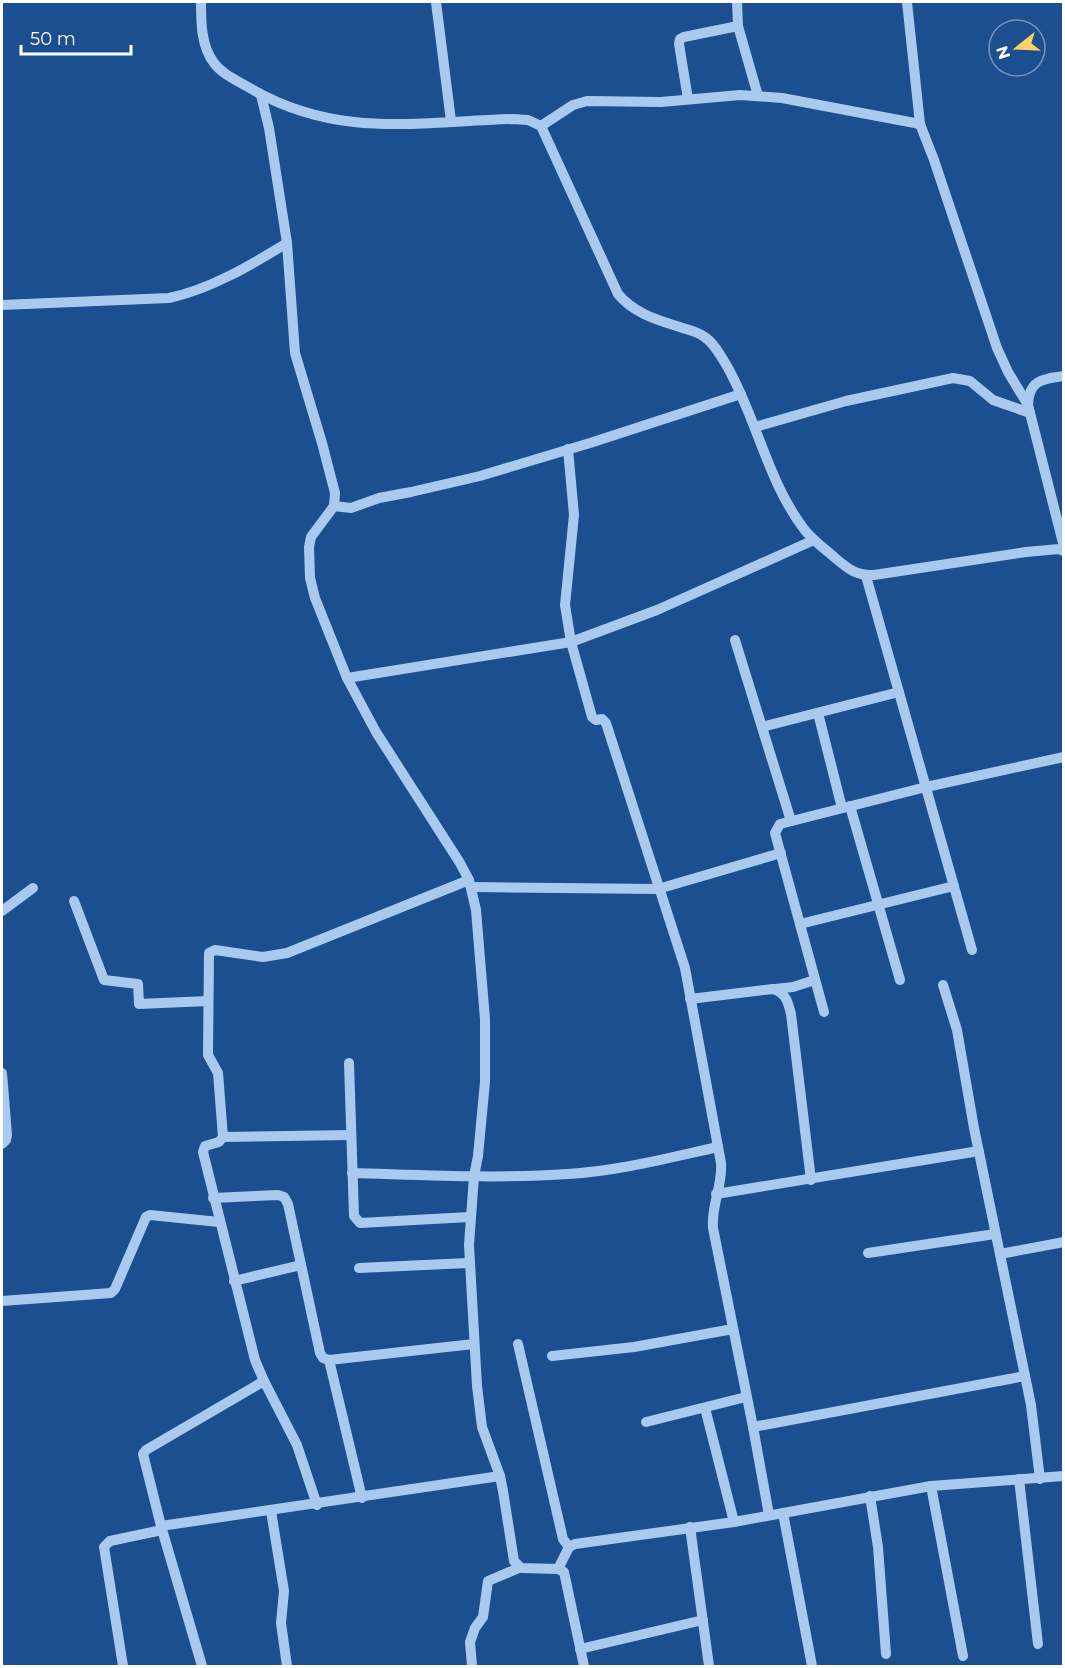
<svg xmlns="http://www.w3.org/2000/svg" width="1065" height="1668" font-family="Montserrat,sans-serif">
	<rect width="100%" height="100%" fill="#1b4f8f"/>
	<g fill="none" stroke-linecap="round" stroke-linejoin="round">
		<g stroke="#a9c9ee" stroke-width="10">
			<path d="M201,2c0,20 0,44 13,61 8,11 22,17 34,24 88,52 167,35 264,32l16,1 13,6 77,168c17,21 44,27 68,35 6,2 13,4 17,7 11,6 19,22 25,32 29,52 40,114 76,161 8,11 20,19 30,28 13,11 22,19 40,18l152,-23 33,-3 5,2"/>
			<path d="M436,2l15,119"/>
			<path d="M737,2l1,24 20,70"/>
			<path d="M907,2l13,122 14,36 63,188 11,24 20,33"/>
			<path d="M261,95l8,33 18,115 8,110 27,90 13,50 -1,13 -23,31 -2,10 1,31 5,20 32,80 29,54 84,131 9,17 7,30 9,109v63l-7,74 -4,20 -5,69 8,141 5,41 18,49 3,15 11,70 7,7 37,1 6,3 20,94"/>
			<path d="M688,99l-9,-55 1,-5 4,-2 54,-11"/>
			<path d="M541,126l32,-21 14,-4 74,1 79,-7 42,3 138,26"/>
			<path d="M2,305l167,-7c42,-9 82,-33 118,-55"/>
			<path d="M1064,376c-22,3 -35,4 -36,29l36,142"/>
			<path d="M755,427l91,-26 107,-23 17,3 23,19 37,13"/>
			<path d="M568,449l6,66 -9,90 6,37 21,75 4,3 6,-1 4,4 79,245 36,195c2,22 -10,42 -8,65l40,199 16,88"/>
			<path d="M334,506l17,2 28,-10 32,-6 69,-16 110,-33 151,-49"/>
			<path d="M866,576l106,374"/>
			<path d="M735,640l56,181"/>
			<path d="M347,678l224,-36 86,-32 157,-70"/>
			<path d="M818,713l24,95"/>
			<path d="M762,727l137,-35"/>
			<path d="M850,806l50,174"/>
			<path d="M471,887l187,2 123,-36"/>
			<path d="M74,901l30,79 34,4 1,20 69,-3"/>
			<path d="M2,911l31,-23"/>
			<path d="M800,924l154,-38"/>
			<path d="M943,985l14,45 17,98 57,277 9,74"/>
			<path d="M775,989l18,-2 22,-7"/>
			<path d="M690,999l83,-10c13,4 15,13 18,25l20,166"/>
			<path d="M824,1012l-49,-179 5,-9 146,-37 138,-30"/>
			<path d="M349,1063l5,153 6,7 109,-6"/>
			<path d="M2,1073l5,62 -1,5 -4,4"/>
			<path d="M223,1137l128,-2"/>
			<path d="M352,1173c72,2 144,6 216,1 51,-3 100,-16 150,-27"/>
			<path d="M716,1194l263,-43"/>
			<path d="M213,1198l65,-3 6,2 4,7 32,149 3,5 6,2 145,-16"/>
			<path d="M868,1253l127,-19"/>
			<path d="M1000,1254l64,-12"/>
			<path d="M359,1268l109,-5"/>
			<path d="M234,1281l67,-16"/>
			<path d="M2,1301l109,-8 4,-4 31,-72 4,-2 69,7"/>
			<path d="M518,1344l45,195 6,8"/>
			<path d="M552,1356l82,-9 99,-18"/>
			<path d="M329,1360l33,138"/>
			<path d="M705,1408l29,114"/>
			<path d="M646,1422l100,-25"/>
			<path d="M753,1427l272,-51"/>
			<path d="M1019,1479l19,165"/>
			<path d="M931,1486l32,170"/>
			<path d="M870,1496l8,51 8,107"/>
			<path d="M317,1505l-20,-60 -33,-64 -9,-21 -52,-208 2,-6 14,-4 4,-5 -5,-64 -10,-18 1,-102 6,-3 48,7 24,-4 182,-73"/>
			<path d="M271,1511l13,80 -3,32 6,43"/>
			<path d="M783,1513l29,153"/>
			<path d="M161,1526l339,-50"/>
			<path d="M690,1527l19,139"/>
			<path d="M558,1569l11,-22 6,-3 159,-22 197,-36 133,-10"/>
			<path d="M580,1649l123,-29"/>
			<path d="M123,1666l-19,-119 6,-6 52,-11"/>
			<path d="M202,1666l-41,-140 -18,-72 3,-4 118,-69"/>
			<path d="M472,1666l-2,-24 5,-14 8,-11 5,-36 31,-13"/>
		</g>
	</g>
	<rect width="1065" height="1668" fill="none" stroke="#ffffff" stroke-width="6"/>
	<g transform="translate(1017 48) rotate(252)"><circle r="28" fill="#1b4f8f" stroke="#7695bc" stroke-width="1.5"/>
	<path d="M0-4.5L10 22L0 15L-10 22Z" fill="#ffd166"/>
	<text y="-9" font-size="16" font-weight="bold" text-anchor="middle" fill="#ffffff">N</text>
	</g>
	<path d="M21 45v9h110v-9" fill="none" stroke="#ffffff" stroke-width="3"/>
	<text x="30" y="45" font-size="18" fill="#ffffff" stroke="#1b4f8f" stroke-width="4.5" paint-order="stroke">50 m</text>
</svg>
